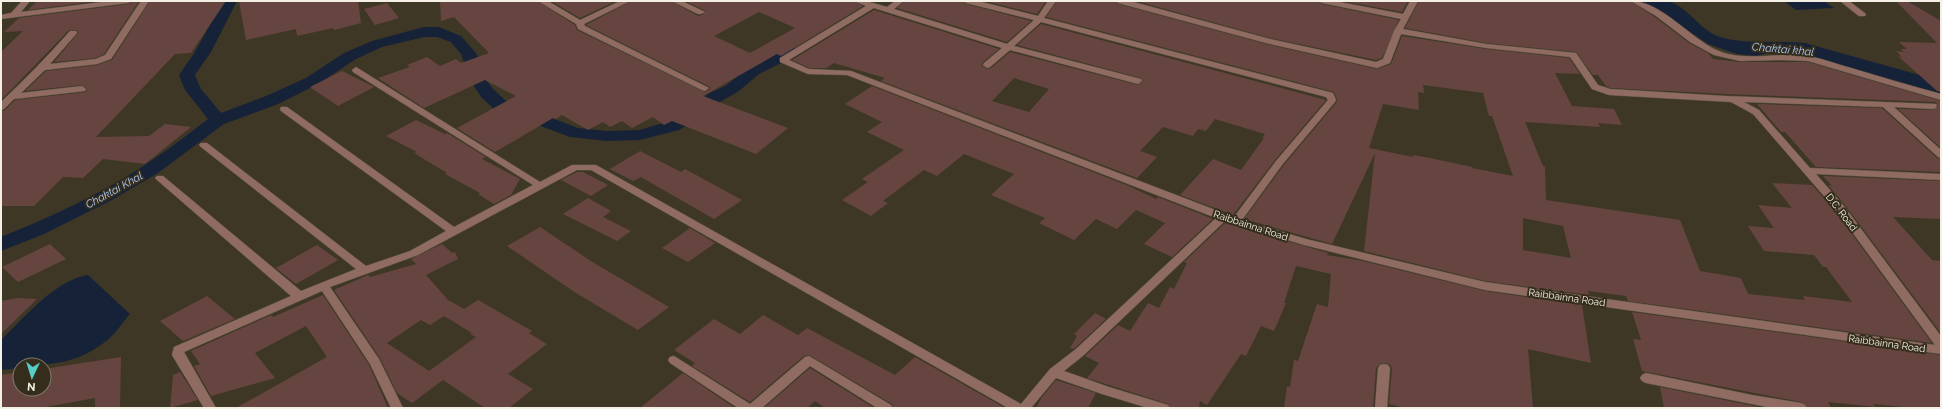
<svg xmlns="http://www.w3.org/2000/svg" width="1942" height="409" font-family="Raleway,sans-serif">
	<rect width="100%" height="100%" fill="#3f3726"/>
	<g fill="#162238">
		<path d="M1639,1c9,0 20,-1 28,0 21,5 32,29 53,36 27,8 57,3 85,6l136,38v13l-128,-37 -25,-5h-16l-16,4 -19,-2 -29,-10 -46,-31z"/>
		<path d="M1784,1h40l10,7 -38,2z"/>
		<path d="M88,275l42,39c-8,9 -16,22 -25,28 -28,21 -51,23 -85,23v3l-19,2v-30c24,-23 54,-60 87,-65z"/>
	</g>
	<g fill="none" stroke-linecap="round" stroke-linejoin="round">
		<path fill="#162238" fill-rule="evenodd" d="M223,1h14l-26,51 -16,23 6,14 20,24 45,-17 40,-18 38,-25 28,-12 52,-14h15l22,9 15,17 6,12 4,15 7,9 12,11 73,28 29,3 32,-1 28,-8 23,-13 18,-15 19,-9 20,-17 40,-20h12l2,3 -2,3 -40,20 -20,17 -19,11 -18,15 -23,13 -39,10 -33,1 -37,-4 -77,-29 -12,-11 -11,-17 -9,-26 -10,-12 -14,-5h-13l-42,10 -26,12 -38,25 -40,20 -54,20 -66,49 -48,28 -66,33 -43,17v-14c47,-19 103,-44 145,-73 22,-14 42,-30 62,-45l-23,-29 -6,-15 16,-23z"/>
	</g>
	<g fill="#664540" fill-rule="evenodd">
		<path d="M37,1h61l-70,9z"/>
		<path d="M133,1h6l-35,53 -8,4 -42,4 24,-29 -2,-3h-7l-68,70v-48l22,-21 -19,1 15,-14 109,-14z"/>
		<path d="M150,1h76l-35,52 -16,1 -79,83 53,-1 16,-12 26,3 -46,37 -42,-5 -20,19 -20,-1 -29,29h-33v-95l4,-1 10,-10 71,-8 1,-3 -5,-4 -57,6 21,-20 51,-6 15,-5z"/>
		<path d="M239,1h119l3,22 -27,7 -1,-2 -36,8 -1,-7 -50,11z"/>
		<path d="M440,1h97l38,24 2,5 128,62 5,-3v-2l-124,-62 45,-24h40l27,15 4,-1 4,-4 -21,-10h168l10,5 -82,50 -4,-2 -74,42 85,32 -32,26 -84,-33 -8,4 -11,-8 -21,11 -10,-7 -12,6 -7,-5 -15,8 -26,-15 -6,4 -3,-1 -58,34 -38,-24 59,-32 -31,-16 -61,28 -46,-30 32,-11 -3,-2 20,-8 13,9 16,-7 5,4 28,-10 -35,-36 -13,4zM759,12l36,16 -45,25 -36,-17z"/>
		<path d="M551,1h65l-36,17z"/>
		<path d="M905,1h59l2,3 65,17 -24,21 -110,-34z"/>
		<path d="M984,1h62l-9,13z"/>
		<path d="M1057,1h59l2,3 148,40 111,25 14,-5 11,-28 84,13 83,9 11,16 -25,-1 17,33 42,3 8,16 -24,-2 2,4 -75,-5 18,44 2,1 1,33 134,20 20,51 41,7 7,16 57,6 -2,-4 49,6 -26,-35h-3l-9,-12 -50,-4 -16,-25 26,2 -16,-23 34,3 -20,-25 40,2 23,26 97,132 -304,-42 -2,-5 -38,-5 1,4 -104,-14 -121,-30 11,-98 -43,91 -88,-25 39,-53 53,-63 1,-4 -3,-7 -288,-75zM1423,85l60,8 6,23h3l21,60 -41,-8v-1l-42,-9 -17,-3v2l-44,-9 14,-44 36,6 -1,-18 6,1zM1523,218l40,8 8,32 -48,-8z"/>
		<path d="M1136,1h181l5,3 77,16 -17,38 -6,2 -106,-22z"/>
		<path d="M1342,1h66l-6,11z"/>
		<path d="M1419,1h211l25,16 34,26 19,10 5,6 27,3h68l133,39v47l-43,-39 35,1 5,-3 -2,-5 -210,-8 -116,-6 -4,-2 -8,-11h-5l-17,-23 -90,-9 -81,-15z"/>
		<path d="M1896,1h11l34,20v71l-4,-1 -39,-35 4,1 -6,-6 8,1 -3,-3h6l-8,-7 38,1z"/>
		<path d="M387,3l12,15 -24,7 -11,-16z"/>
		<path d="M874,10l125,39 -16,13 -1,3 4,4 5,-1 19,-16 128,33 5,-4 -2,-3 -124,-33 24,-21 285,76 -51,60 -42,55 -53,-20 33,-36 28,11 23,-32h-2l3,-4 -50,-15 -9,12 -8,-2 -5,7 -30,-9 -23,24 17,6 -20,21 -256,-97 4,-3 -51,-15 -8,5h-16l-18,-8zM1014,78l35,11 -20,23 -37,-11z"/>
		<path d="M342,71l32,16 -36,19 -28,-19z"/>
		<path d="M872,86l257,100 27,13 2,-2 55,22 -41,38 -28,-13 21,-21 -29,-13 -19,19 -21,-10 -22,21 -35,-17 6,-5 -54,-23 23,-21 -50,-20 -27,22 -13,-6 -41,31 5,2 -17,13 -29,-16 26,-18 -6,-3 42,-29 -37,-18 15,-10 -37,-18z"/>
		<path d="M1757,104l125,4 55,50 4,1v13l-125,-5 -31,-35h-4z"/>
		<path d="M416,120l29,14 2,-1 39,24 -4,2 38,20 -9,16 -17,9 -16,-10 2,-1 -35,-19 2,-1 -33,-20 3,-1 -31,-16z"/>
		<path d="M640,151l41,21 4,-3 57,31 -28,19 -73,-42 -8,4 -23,-12z"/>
		<path d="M577,172h6l25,13 -17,11 -30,-16z"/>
		<path d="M1823,176l118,5v38l-48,-2 39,43 9,1v72l-96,-128 -17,-20 4,1z"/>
		<path d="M588,198l23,13 -8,6 28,14 -14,10 -54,-27z"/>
		<path d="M1225,223l103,30 -1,2 36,6 122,30 97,14 9,58 -63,-14 5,59h-127l-17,-4 3,-36 -3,-4 -5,-1 -4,1 -4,4 -3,40h-89l3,-22 3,1 4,-27 4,1 19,-57 11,3 3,-33 -35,-8 -12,37h2l-12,28 -13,-5 -15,30 -5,-2 -34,51 -7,-4 -1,7h-28l-3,-4 -81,-26 12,-15 -14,-7 33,-31 12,6 18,-28 11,5 11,-21 4,2 13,-26 -3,-1z"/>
		<path d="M540,227l54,36 75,44 -31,23 -62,-37 -69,-47z"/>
		<path d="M690,228l25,15 -27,19 -26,-14z"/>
		<path d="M50,244l16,15 -48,23 -16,-15z"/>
		<path d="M442,244l10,9 3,-1 3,7 -32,16 22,25 16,9 14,-9 54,31 -3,2 18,11 -39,30 25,15 -24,19h-24l-42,-28 -31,23 -15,-10 -17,-35 -46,-68 34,-15 2,2 46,-13 -5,-5zM444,316l28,17 -2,1 6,3 -47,34 -42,-28 34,-23 9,5z"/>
		<path d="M317,245l21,15 -42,24 -20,-16z"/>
		<path d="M323,295l46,70 19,43h-152l91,-51 -21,-31 -51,27 20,25 -64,18 -17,-30 6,-2 -9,-13 80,-36 2,2z"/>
		<path d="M207,296l28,23 -52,22 -23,-20z"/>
		<path d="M18,298l19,1 -36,35v-33z"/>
		<path d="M1632,312l309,43v53h-27l-41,-4 3,3 -48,-5 3,6h-23l-7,-6 -159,-31 -9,-32 8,1z"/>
		<path d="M1095,313l11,6 -31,29 -2,1 -3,-1 7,-12 -3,-2z"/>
		<path d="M763,315l35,20 9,-7 88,47 20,-18 90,51h-111l-2,-4 -83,-49 -5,1 -54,46 -58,-36 3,-3 -21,-13 40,-31 26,15z"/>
		<path d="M121,357l-1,51h-25v-10l-55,10h-39v-33l19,-3v17h24v-20z"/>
		<path d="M810,368l64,40h-49l-10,-7 -8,7h-43z"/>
		<path d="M180,372l18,28 -28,8 3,-33z"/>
		<path d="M683,373l52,35h-95z"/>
		<path d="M1056,380l40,13 -8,15h-52l6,-11z"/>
		<path d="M1660,387l104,21h-100z"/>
	</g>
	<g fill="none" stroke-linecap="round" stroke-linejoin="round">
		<defs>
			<g id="street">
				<path d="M22,1h8l-9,11 89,-11h22l-4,2 -127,16v-4l10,-2z"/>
				<path d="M141,1h8l-38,58 -14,5 -52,6 -24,23 61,-7 4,3 -1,2 -71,8 -10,10 -3,1v-8c23,-22 47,-46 69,-71h6l1,2 -27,31 46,-5 9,-4z"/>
				<path d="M538,1h10l32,19 40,-19h10l-46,23 1,2 124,62 -4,3 -3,-1 -124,-61 -2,-5z"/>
				<path d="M672,1h10l23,11 -4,2h-3z"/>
				<path d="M854,1h12l21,6 8,-6h9l-10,8 113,35 27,-24 -68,-17 -1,-2h13l60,15 10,-15h8l-12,17 289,75 3,7 -1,2 -53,63 -40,55 64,19 179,43 450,63 -99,-135 -83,-96 -22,-12 -122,-7 -17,-6 -22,-32 -84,-9 -85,-14 -11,29 -13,5 -111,-25 -148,-40 -1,-2h13l140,38 106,23 7,-3 11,-28 7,-12 -79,-16 -4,-2h16l69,13 7,-13h8l-15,28 83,15 90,9 22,32 12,4 116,7 210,8 1,2 -1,2 -3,1 -39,-2 47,43v8l-3,-1 -55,-50 -139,-5 15,8 51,58 131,6v6l-125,-6 28,32 97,130v18l-456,-64 -181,-45 -79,-24 -141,134 -20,16 45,16 59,18 2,3h-22l-46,-14 -46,-16 -25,30h-23l-417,-238h-14l-159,85 -88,32 49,72 24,49h-12l-21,-44 -48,-73 -138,61 32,56h-12l-32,-53 2,-8 117,-51 -134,-116 -2,-2 2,-2h6l138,115 55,-22 -155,-122 -2,-2 2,-2h6l159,123 44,-15 36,-20 -165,-120 -1,-2 1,-2h6l167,120 79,-42 -180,-113 -1,-2 4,-3 184,115 32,-17h24l425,239 29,-35 26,-20 140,-131 -369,-143 -39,-1 -28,-12v-4l86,-52zM874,8l128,40 -18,15 -1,2 4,3 3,-1 20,-17 128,34 4,-3 -1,-2 -127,-33 27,-24 285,75 2,3 -52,61 -42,56 -383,-146 -42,-2 -20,-9z"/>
				<path d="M1631,1c31,0 60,39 88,50 26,11 60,1 88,5 14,2 29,8 44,12 30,9 60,18 90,26v6l-133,-39 -26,-1 -42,1 -26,-6 -24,-13 -34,-26z"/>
				<path d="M1840,1h9l17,13 -1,2h-6z"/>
				<path d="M674,356l76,48 55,-47 4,-1 82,49 2,3h-16l-67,-42 -48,42h-24l-68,-45 -2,-3 2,-3z"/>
				<path d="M1384,364l4,1 2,3 -3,40h-12l3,-40 2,-3z"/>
				<path d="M1646,373l106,22 49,8 4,2 2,3h-35l-126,-25 -4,-2 -2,-3 2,-3z"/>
			</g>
		</defs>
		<use href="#street" stroke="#5c5545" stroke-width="1"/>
		<use href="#street" fill="#8f6b62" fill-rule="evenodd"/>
	</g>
	<g text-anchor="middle" stroke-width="4" stroke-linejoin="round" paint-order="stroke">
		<g font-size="10" fill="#f5f0e5" stroke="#342d1c">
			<text transform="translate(1842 212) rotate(52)" y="4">D.C. Road</text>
			<text transform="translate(1251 225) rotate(18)" y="4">Raibbainna Road</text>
			<text transform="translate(1567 297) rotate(8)" y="4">Raibbainna Road</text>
			<text transform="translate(1887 343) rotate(8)" y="4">Raibbainna Road</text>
		</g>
		<g font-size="11" font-style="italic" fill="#afcbfc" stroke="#342d1c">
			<text transform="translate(1783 49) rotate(5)" y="4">Chaktai khal</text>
			<text transform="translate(114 190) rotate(-29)" y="4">Chaktai Khal</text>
		</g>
	</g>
	<rect width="1942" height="409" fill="none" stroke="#f5f0e5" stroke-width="4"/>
	<g transform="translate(32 377) rotate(184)"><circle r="19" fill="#342d1c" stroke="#817b6c"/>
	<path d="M0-3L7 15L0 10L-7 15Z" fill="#55cec5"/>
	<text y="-6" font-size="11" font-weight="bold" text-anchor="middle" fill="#f5f0e5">N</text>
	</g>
</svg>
